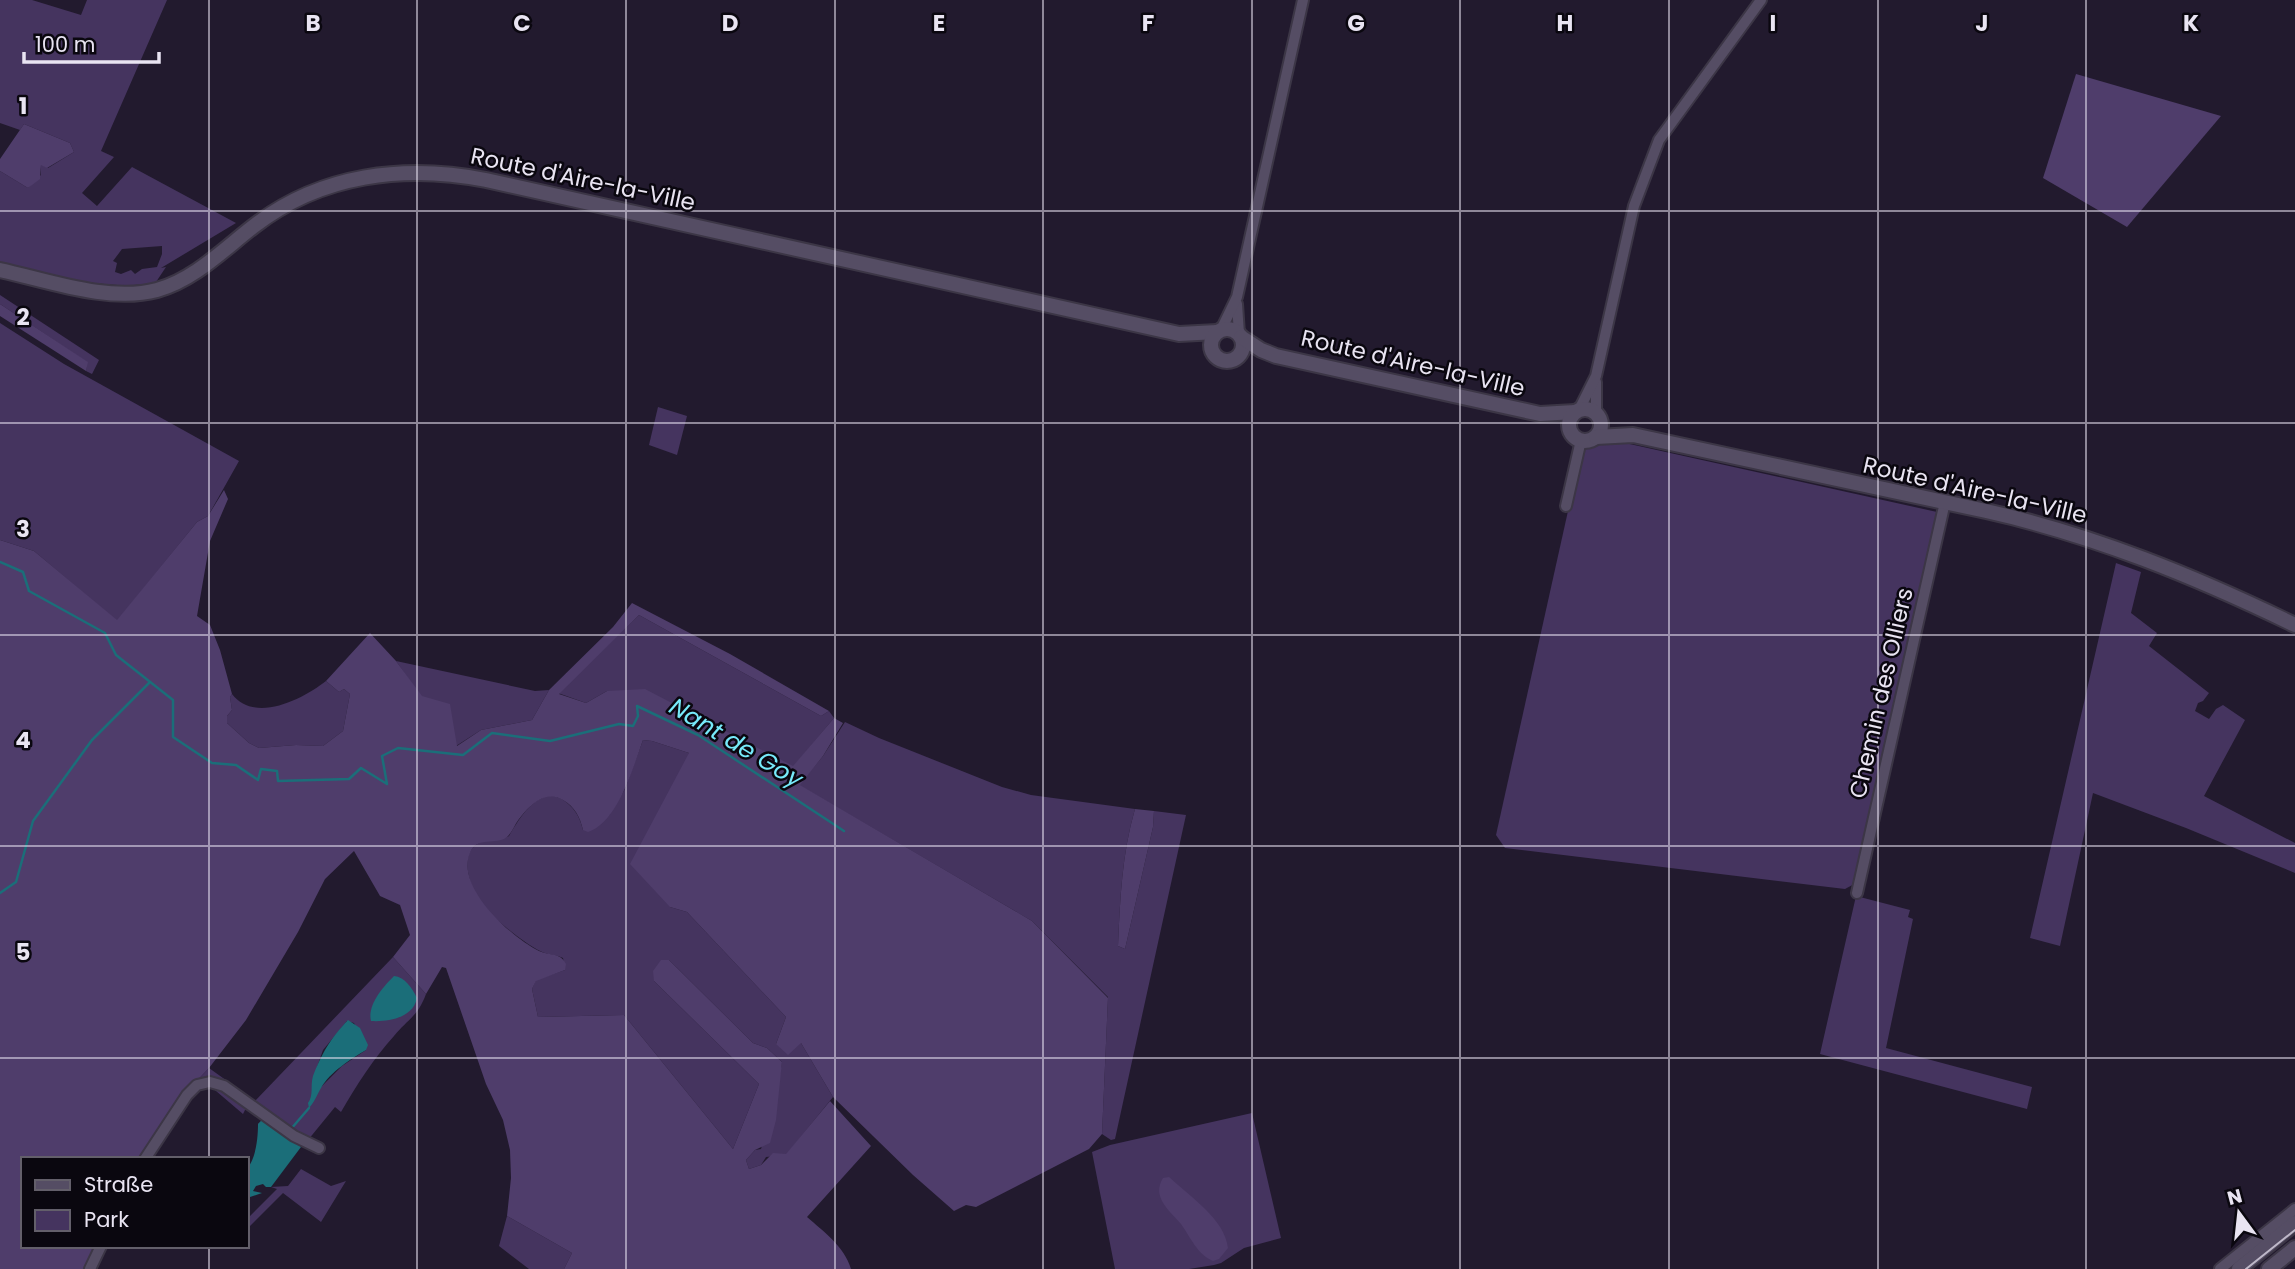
<svg xmlns="http://www.w3.org/2000/svg" width="2295" height="1269" font-family="Poppins,sans-serif">
	<rect width="100%" height="100%" fill="#221a2e"/>
	<g fill="#45345f" fill-rule="evenodd">
		<path d="M0,0h32l49,15 6,-15h80l-66,151 13,6 -32,36 15,13 35,-39 104,56 -75,45 5,-1 -10,15c-46,11 -110,-9 -156,-18v-93l28,17 13,-13v-11l7,4 26,-16 -4,-9 -46,-19 -4,6 -20,-7zM162,246v8l-5,13 -15,2 -7,5 -4,-4 -10,4 -6,-2 2,-9 -4,-2 9,-12z"/>
		<path d="M0,295l99,65 -7,14 -6,-3 1,-9 -87,-58z"/>
		<path d="M0,323l64,41 175,97 -31,55 -11,6 -80,99 -83,-70 -34,-11z"/>
		<path d="M658,407l29,9 -10,39 -28,-10z"/>
		<path d="M1607,439l330,73 1,11 -82,360 -11,6 -340,-41 -9,-13 84,-378 6,-10z"/>
		<path d="M2116,563l25,9 -10,41 26,20 -8,13 60,47 -6,8 -5,2 -3,8 14,8 7,-10 7,-4 22,15 -41,76 91,47v30l-109,-45 -93,-35 -33,153 -30,-8z"/>
		<path d="M639,615l182,101 8,-5 5,7 -41,49 -60,-32 -126,-44 -21,12 -28,-10z"/>
		<path d="M396,661l139,30 14,-1 -17,30 -51,10 -25,16z"/>
		<path d="M326,681l13,11 5,-3 6,5 -7,37 -20,15 -27,-1 -37,3 -10,-5 -22,-20v-7l5,-6 -2,-13 2,-3c23,30 71,5 94,-13z"/>
		<path d="M845,722l34,16 123,49 29,8 104,14c-13,44 -15,91 -17,137l7,3 28,-122 1,-16 32,4 -71,324 -4,1 -9,-6 6,-137 -76,-76 -233,-136 24,-29z"/>
		<path d="M643,740l9,1 37,12 -19,154 17,5 99,105 -10,27 25,-1 32,54 -47,58 -20,2 -5,8 -12,4 -3,-9 9,-10 6,-1 17,-62 4,-25 -15,-14 -14,-5 -84,-83 -15,21 105,103 -26,65 -109,-134 -86,2 -6,-28 4,-9 29,-10 -2,-12c-8,-4 -17,-3 -25,-8 -15,-8 -47,-33 -56,-46 -11,-14 -24,-47 -5,-60 9,-6 22,-2 32,-8 11,-19 32,-54 57,-34 10,8 14,16 17,28l26,-15 16,-26z"/>
		<path d="M1856,896l54,14 -2,7 5,2 -27,129 146,39 -5,22 -207,-55z"/>
		<path d="M393,957l33,37c-8,22 -18,25 -32,42 -20,22 -38,50 -53,76l-6,-5 -27,33 -50,2v-18l4,-4 -10,-10h-7l-2,4 -34,-29 -21,5 21,-22 46,33zM347,1021l7,2 12,27 -24,16 -21,21 -6,-14 8,-23z"/>
		<path d="M1252,1113l29,125 -37,10 -23,15 -7,2 -25,4h-74l-23,-117 18,-7z"/>
		<path d="M301,1169l30,17 15,-5 -25,41 -38,-29 -36,36v-10l30,-30 -6,-2 17,-1z"/>
		<path d="M507,1216l65,37 -8,16h-35l-30,-23z"/>
	</g>
	<g fill="#4f3d6b">
		<path d="M2076,74l145,42 -94,111 -84,-49z"/>
		<path d="M24,124l46,19 4,9 -27,16 -6,-3 -1,14 -12,9 -28,-17v-12z"/>
		<path d="M0,304l88,58 -2,9 -86,-55z"/>
		<path d="M224,490l4,9 -18,42 -13,75 13,9 10,25 12,44 -2,3 2,13 -5,6v7l22,20 10,5 37,-3 27,1 20,-15 7,-37 -6,-5 -5,3 -13,-11 44,-48 26,28 26,35 28,8 7,42 24,-16 51,-10 17,-30 64,-63 19,-24 98,51 99,57 -8,5 -182,-101 -80,79 27,9 21,-12 38,-2 148,77 41,-48 9,5 -20,33 -23,29 232,136 76,77 -6,136 -13,15 -113,58 -10,-2 -12,6 -41,-36 -80,-78 -32,-54 -13,12 -12,-11 10,-27 -99,-105 -17,-5 -40,-43 59,-111 -37,-12 -9,-1c-10,28 -25,82 -55,92l-5,-2c-3,-13 -8,-23 -20,-30 -18,-11 -34,6 -44,19 -4,5 -7,14 -12,18 -11,9 -30,-2 -37,16 -15,34 42,85 69,98 11,5 21,1 27,13l-1,6 -29,11 -4,8 6,28 86,-2 109,134 26,-65 -105,-103 -1,-10 8,-11h8l84,83 14,5 15,14 -6,58 -6,23 -15,7 -9,10 3,9 12,-4 12,-12 13,1 44,-53 41,45 -64,71c17,15 37,29 44,52h-287l8,-16 -65,-37 4,-38 -1,-28 -7,-30 -17,-36 -40,-116 -4,-1 -16,27 -33,-37 17,-22 -10,-30 -20,-9 -26,-45 -29,28 -27,53 -52,88 -37,48 -21,22 -47,69h-118v87h74l-10,23h-87v-729l34,11 83,69 80,-98 11,-6z"/>
		<path d="M1135,809l19,2 -1,16 -28,122 -7,-3c2,-46 4,-93 17,-137z"/>
		<path d="M1169,1177c20,19 56,42 59,71l-9,11 -6,2c-16,-7 -22,-23 -32,-37 -11,-13 -30,-27 -18,-46z"/>
	</g>
	<g fill="#1b6e79">
		<path d="M394,976c11,1 18,12 23,22 -4,20 -29,24 -46,23 -4,-16 12,-34 23,-45z"/>
		<path d="M348,1020l12,8 8,17 -2,5c-15,9 -36,22 -45,38 -4,7 -6,13 -12,20l-1,-5c6,-8 2,-17 5,-27 9,-23 17,-37 35,-56z"/>
		<path d="M262,1120l14,10 2,-1 23,18 -30,40h-5l-3,-3 -7,2 -3,5 9,2 -15,5v-29c9,-11 11,-31 11,-45z"/>
	</g>
	<g fill="none" stroke-linecap="round" stroke-linejoin="round">
		<g stroke="#1b6e79" stroke-width="2.5">
			<path d="M0,562l23,10 6,19 76,42 11,22 57,45v37l39,26 24,2 22,15 3,-11 16,2 1,10 71,-2 12,-11 26,16 -5,-28 16,-8 65,7 29,-22 58,8 69,-17 14,2 5,-10 -1,-10 61,29 146,96"/>
			<path d="M0,893l16,-11 17,-61 59,-81 58,-58"/>
			<path d="M291,1129l18,-21"/>
		</g>
		<defs>
			<g id="street">
				<path d="M1237,304l2,30"/>
				<path d="M1221,330l16,-33 66,-297"/>
				<path d="M1596,382v31"/>
				<path d="M1579,410l17,-34 38,-170 25,-66 102,-140"/>
				<path d="M1566,506l15,-66"/>
				<path d="M1857,893l88,-391"/>
				<path d="M145,1159l42,-64 10,-10 13,-3 14,4 70,50 25,12"/>
				<path d="M90,1269l11,-23"/>
				<path d="M2220,1269l75,-60"/>
			</g>
			<g id="secondary">
				<path d="M0,270c47,10 109,33 157,20 37,-10 67,-41 97,-64 67,-52 151,-62 232,-46l693,154 38,-2"/>
				<circle cx="1227" cy="345" r="16"/>
				<path d="M1241,337l20,13 15,6 264,58 35,-2"/>
				<circle cx="1585" cy="425" r="16"/>
				<path d="M1596,437l37,-2 353,76c108,24 210,66 309,114"/>
				<path d="M2239,1269l56,-46"/>
				<path d="M2269,1269l26,-21"/>
			</g>
		</defs>
		<use href="#street" stroke="#3c3646" stroke-width="14"/>
		<use href="#secondary" stroke="#3c3646" stroke-width="18"/>
		<use href="#street" stroke="#554d64" stroke-width="10"/>
		<use href="#secondary" stroke="#554d64" stroke-width="14"/>
		<path stroke="#beb8c8" stroke-width="2" d="M2246,1269l49,-39"/>
	</g>
	<path fill="none" stroke="#e9e4f2" stroke-width="2" stroke-opacity="0.55" d="M209,0v1159M417,0v1269M626,0v1269M835,0v1269M1043,0v1269M1252,0v1269M1460,0v1269M1669,0v1269M1878,0v1269M2086,0v1269M0,211h2295M0,423h2295M0,635h2295M0,846h2295M0,1058h2295M209,1246v23"/>
	<g text-anchor="middle" stroke-width="5" stroke-linejoin="round" paint-order="stroke">
		<g font-size="23" fill="#e9e4f2" stroke="#0a070f">
			<text transform="translate(583 179) rotate(12)" y="8">Route d'Aire-la-Ville</text>
			<text transform="translate(1413 363) rotate(13)" y="8">Route d'Aire-la-Ville</text>
			<text transform="translate(1975 490) rotate(13)" y="8">Route d'Aire-la-Ville</text>
			<text transform="translate(1881 693) rotate(-77)" y="8">Chemin des Olliers</text>
		</g>
		<g font-size="24" font-style="italic" fill="#77eafa" stroke="#0a070f">
			<text transform="translate(736 743) rotate(31)" y="8">Nant de Goy</text>
		</g>
	</g>
	<g font-size="23" text-anchor="middle" font-weight="bold" fill="#e9e4f2" stroke="#0a070f" stroke-width="5" stroke-linejoin="round" paint-order="stroke">
		<text x="313" y="31">B</text>
		<text x="522" y="31">C</text>
		<text x="730" y="31">D</text>
		<text x="939" y="31">E</text>
		<text x="1148" y="31">F</text>
		<text x="1356" y="31">G</text>
		<text x="1565" y="31">H</text>
		<text x="1773" y="31">I</text>
		<text x="1982" y="31">J</text>
		<text x="2191" y="31">K</text>
		<text x="23" y="114">1</text>
		<text x="23" y="325">2</text>
		<text x="23" y="537">3</text>
		<text x="23" y="748">4</text>
		<text x="23" y="960">5</text>
	</g>
	<rect x="21" y="1157" width="228" height="91" fill="#0a070f" stroke="#635f6a" stroke-width="2"/>
	<rect x="35" y="1180" width="35" height="10" fill="#554d64" stroke="#635f6a" stroke-width="2"/>
	<text x="84" y="1192" font-size="21" fill="#e9e4f2">Straße</text>
	<rect x="35" y="1210" width="35" height="21" fill="#45345f" stroke="#635f6a" stroke-width="2"/>
	<text x="84" y="1227" font-size="21" fill="#e9e4f2">Park</text>
	<g transform="translate(2239 1213) rotate(345)" stroke="#0a070f" stroke-width="5" paint-order="stroke">
	<path d="M0-5L12 26L0 18L-12 26Z" fill="#e9e4f2"/>
	<text y="-10" font-size="19" font-weight="bold" text-anchor="middle" fill="#e9e4f2">N</text>
	</g>
	<path d="M24 52v10h135v-10" fill="none" stroke="#e9e4f2" stroke-width="3.5"/>
	<text x="35" y="52" font-size="21" fill="#e9e4f2" stroke="#0a070f" stroke-width="5" paint-order="stroke">100 m</text>
</svg>
